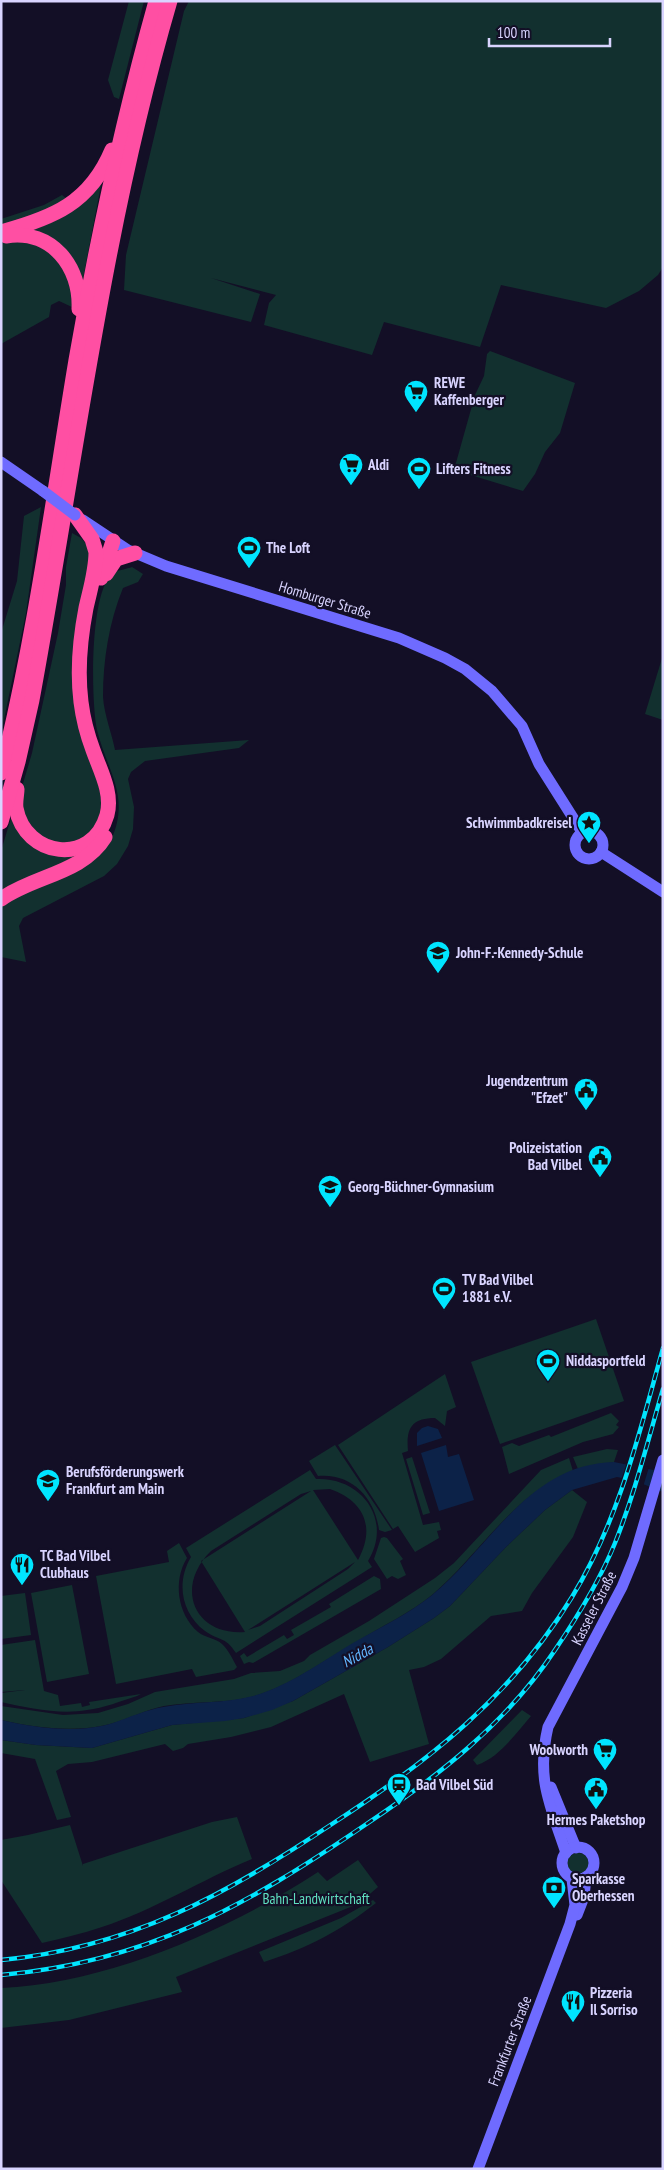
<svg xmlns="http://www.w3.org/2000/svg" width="664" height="2170" font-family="'PT Sans Narrow',sans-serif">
	<rect width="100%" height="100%" fill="#130f26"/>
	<g fill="#12302f" fill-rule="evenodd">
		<path d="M129,1h15l-25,98 -5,-2 -6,-17z"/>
		<path d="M189,1h474v266l-5,8 -19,16 -33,17 -105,-23 -21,62 -96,-25 -12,33 -108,-30 5,-22 7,-8 -65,-17 49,16 -9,28 -127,-32 2,-35 58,-244z"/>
		<path d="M102,180l-20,104 -7,-18 -49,-34c32,-10 59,-23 76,-52z"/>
		<path d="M62,195l6,5 -10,7 -57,20v-8l43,-14z"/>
		<path d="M19,241c5,1 11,2 16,3 25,8 40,39 37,63l-13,-6 -8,4 -2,12 -48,27v-101z"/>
		<path d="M490,351l85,32 -15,50 -15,19 -10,22 -12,17 -69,-21 21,-75 9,-19 3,-22z"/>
		<path d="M41,507l-15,106 -25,121v-101l16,-52 7,-65z"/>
		<path d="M72,533l9,5 10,12 -16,133 27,103 1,29 -22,29 -37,-2 -21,-28 -1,-27 10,-34 26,-120 8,-48v-18z"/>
		<path d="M132,567l11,7 -5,8 -15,6c-14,34 -20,72 -20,109 1,17 9,37 12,53l134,-10 -10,8 -94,13 -14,11 -3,7 6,28 -1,22 -5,17 -11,18 -13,12 -81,42 -4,8 7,36 -25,-5v-50l110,-67c20,-44 -4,-69 -14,-110 -6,-28 -8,-139 16,-157 5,-3 14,-4 19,-6z"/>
		<path d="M663,655v65l-18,-6z"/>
		<path d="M11,818h4l10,18 65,14 -89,46v-45z"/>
		<path d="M596,1319l28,82 -124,43 -29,-82z"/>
		<path d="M445,1374l11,33 -9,4 -2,15 -10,-8c-24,0 -29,11 -27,33l-6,2 21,72 16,-3 2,8 -4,1 2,7 -24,14 -17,-26 -5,3 -55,-84z"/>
		<path d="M611,1413l8,8 -3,4 3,2 -6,7 -30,8 -74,32 -7,-27 10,-4 7,3 30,-11 2,2z"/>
		<path d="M335,1445l57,85 -7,2 -6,-2c-4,-32 -27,-57 -61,-54l-9,-15z"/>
		<path d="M607,1449l11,1 -4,12 -36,7 -5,-12z"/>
		<path d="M412,1457l18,56 -7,2 -17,-56z"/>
		<path d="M569,1458l4,13c-61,24 -93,83 -141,124 -22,18 -50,31 -74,46 -34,19 -69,46 -107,56 -29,7 -58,4 -87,9 -19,4 -36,13 -54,18 -35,9 -74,4 -109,-4v-14l62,9 35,-2 30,-9 27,-12 79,-13 17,-6 29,-2 24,-10 6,-6 59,-34 66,-43 19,-15 87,-93z"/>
		<path d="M310,1470l6,9c46,-2 77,41 52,82l4,6 -136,86c-12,-18 -16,-11 -31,-22 -24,-18 -29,-49 -14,-74l-5,-9zM330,1489c34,12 46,38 28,71l-45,-70zM311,1491l-110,70 44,71c-51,4 -71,-45 -34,-81l90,-57zM355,1562l-7,7 -88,57 -12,4z"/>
		<path d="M572,1490l15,12 -14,35 -41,56 -10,18 -31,5 -50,43 -17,8 -15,3 20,74 -59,18 -26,-68 -73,33 -40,10 -43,7 -5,4 -10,3 -8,-7 -73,18 -24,2 -12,7 15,46 -14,3 -22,-61 -34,-6v-13l35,5 56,3 80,-23 72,-7 49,-17 95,-54 46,-29 16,-12 56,-59 39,-37z"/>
		<path d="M384,1537l3,1 16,21 -3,2 6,14 -8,4 -6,-3 -5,3 -13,-20 7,-21z"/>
		<path d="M179,1543l8,15c-14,22 -10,56 11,74 7,6 18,6 24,12 6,5 11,16 15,23l-3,3 -38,7 -4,-8 -76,15 -20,-108 73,-14 -2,-11z"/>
		<path d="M374,1576l6,3 1,10 -128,74 -4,-1 -5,2 -4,-8 4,-3 3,4 37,-22 3,4 7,-4 -3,-5 40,-23 -2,-3z"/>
		<path d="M72,1585l17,89 -42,8 -16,-89z"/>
		<path d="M25,1593l6,42 -30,4v-43z"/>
		<path d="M35,1640l9,51 14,4 2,11 21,-3 1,4 8,-2 -1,-3 52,-8 -4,2c-16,5 -33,12 -50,14 -27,5 -59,-2 -86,-8v-9l24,-3 -24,2v-47z"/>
		<path d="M522,1710l9,6c-15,17 -31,41 -54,49l-4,-5z"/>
		<path d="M237,1817l15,42c-51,21 -98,51 -150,68 -20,7 -40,11 -60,16l-41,-63v-40l27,-5 42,-10 13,41v-2l129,-42z"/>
		<circle cx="578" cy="1864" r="11"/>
		<path d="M358,1860l20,27 -20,17 -182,73 6,15 -113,28 -68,8v-40c108,-5 228,-58 317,-116l9,9z"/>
		<path d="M373,1900l3,3c-36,28 -68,45 -112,59l-5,-10 82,-34z"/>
	</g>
	<g fill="#0c2248">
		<path d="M428,1426l10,3 4,9 -25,8v-13l5,-5z"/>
		<path d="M446,1445l2,12 11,-3 15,46 -35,11 -18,-58z"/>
		<path d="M614,1462l49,10v20l-30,-12 -16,-3 -45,13 -27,20 -39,37 -56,59 -16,12 -46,29 -95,54 -21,9 -28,8 -19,3 -53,4 -80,23 -56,-3 -35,-5v-20c35,8 77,14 112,3 17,-6 33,-13 50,-16 30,-6 60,-3 90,-11 36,-10 68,-34 100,-53 26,-15 54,-28 78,-47 59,-48 97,-132 183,-134z"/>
	</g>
	<path fill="#130f26" d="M627,1462l22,5 -6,20 -22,-7z"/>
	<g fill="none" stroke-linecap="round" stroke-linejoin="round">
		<g stroke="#6f6bff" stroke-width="11">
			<path d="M1,462l42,29"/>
			<path d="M83,520l45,30 38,16 233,72 46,20 20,11 27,22 30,35 17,38 43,68"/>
			<circle cx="589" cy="845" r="14"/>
			<path d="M601,852l62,40"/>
			<path d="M551,1787l25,61"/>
			<circle cx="578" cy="1863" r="16"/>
			<path d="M566,1853c-16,-48 -30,-74 -18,-126l74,-140 12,-29 29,-98"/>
			<path d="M577,1915l7,-18 2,-20"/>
			<path d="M478,2169l92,-245 5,-19 -3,-26"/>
		</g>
		<g stroke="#ff4fa3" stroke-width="15">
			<path d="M1,232c52,-14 89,-29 111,-82"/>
			<path d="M6,236c46,-7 75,31 73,73"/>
			<path d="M106,574l10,-15 19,-6"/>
			<path d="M101,578l12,-37"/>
			<path d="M1,773c34,-136 52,-275 75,-413 21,-121 47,-241 80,-359"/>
			<path d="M17,789c0,6 -2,12 -1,19 9,49 76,59 91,7 6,-22 -7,-45 -14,-65 -6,-16 -10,-32 -12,-48 -4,-32 -1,-63 5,-94 4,-18 10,-37 10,-56l-4,-13 -17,-24"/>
			<path d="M1,822l17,-60 14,-62c43,-233 71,-470 138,-699"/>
			<path d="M1,899c34,-24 81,-25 104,-62"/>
		</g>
		<defs>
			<g id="rail">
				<path d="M1,1960c129,-12 226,-66 331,-136 97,-63 179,-127 240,-227 47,-77 67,-163 91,-249"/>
				<path d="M1,1975c146,-13 245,-69 364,-150 72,-48 141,-101 190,-175 23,-34 45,-70 60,-107 20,-50 33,-103 48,-154"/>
			</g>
		</defs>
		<use href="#rail" stroke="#00e5ff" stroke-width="4.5"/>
		<use href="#rail" stroke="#130f26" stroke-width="2.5" stroke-dasharray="8" stroke-linecap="butt"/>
		<path stroke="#6f6bff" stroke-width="11" d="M43,491l32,24"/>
	</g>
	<defs>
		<symbol id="supermarket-pin" viewBox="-11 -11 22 30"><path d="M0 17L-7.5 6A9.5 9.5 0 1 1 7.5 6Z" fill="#00e5ff" stroke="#130f26"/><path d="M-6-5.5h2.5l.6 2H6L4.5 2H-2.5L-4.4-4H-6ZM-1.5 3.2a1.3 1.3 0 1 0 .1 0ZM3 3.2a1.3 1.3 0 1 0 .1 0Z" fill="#111"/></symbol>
		<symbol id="stadium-pin" viewBox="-11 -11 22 30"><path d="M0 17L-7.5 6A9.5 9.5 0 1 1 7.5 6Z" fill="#00e5ff" stroke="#130f26"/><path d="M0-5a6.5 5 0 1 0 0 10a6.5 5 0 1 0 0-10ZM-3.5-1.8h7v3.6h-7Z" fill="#111"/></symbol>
		<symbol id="sight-pin" viewBox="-11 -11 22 30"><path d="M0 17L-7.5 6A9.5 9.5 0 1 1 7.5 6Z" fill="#00e5ff" stroke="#130f26"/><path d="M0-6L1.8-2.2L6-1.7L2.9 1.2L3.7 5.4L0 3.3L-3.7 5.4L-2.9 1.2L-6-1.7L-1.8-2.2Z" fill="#111"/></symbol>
		<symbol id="school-pin" viewBox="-11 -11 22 30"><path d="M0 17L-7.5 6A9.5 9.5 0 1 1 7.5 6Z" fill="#00e5ff" stroke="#130f26"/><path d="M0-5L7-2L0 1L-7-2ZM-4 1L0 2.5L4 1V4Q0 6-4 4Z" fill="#111"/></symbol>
		<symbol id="civic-pin" viewBox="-11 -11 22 30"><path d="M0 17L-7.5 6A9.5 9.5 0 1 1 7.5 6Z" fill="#00e5ff" stroke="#130f26"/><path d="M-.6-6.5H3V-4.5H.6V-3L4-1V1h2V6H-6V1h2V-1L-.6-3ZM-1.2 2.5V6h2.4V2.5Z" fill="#111"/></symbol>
		<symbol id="restaurant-pin" viewBox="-11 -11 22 30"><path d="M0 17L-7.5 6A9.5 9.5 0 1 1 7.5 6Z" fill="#00e5ff" stroke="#130f26"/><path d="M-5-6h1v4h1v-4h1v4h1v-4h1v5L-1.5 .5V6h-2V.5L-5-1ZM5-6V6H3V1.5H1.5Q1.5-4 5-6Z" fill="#111"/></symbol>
		<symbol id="station-pin" viewBox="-11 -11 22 30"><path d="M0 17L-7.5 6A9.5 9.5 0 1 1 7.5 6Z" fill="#00e5ff" stroke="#130f26"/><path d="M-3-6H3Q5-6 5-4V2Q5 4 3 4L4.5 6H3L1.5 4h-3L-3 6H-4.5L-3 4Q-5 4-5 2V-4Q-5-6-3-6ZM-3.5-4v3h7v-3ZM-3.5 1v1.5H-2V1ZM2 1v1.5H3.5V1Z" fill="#111"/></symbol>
		<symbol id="bank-pin" viewBox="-11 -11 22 30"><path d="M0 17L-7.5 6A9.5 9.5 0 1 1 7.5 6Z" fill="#00e5ff" stroke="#130f26"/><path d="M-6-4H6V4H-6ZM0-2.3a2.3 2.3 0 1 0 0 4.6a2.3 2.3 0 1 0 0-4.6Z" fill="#111"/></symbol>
	</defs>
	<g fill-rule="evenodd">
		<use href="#supermarket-pin" x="402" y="378" width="28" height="38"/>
		<use href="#supermarket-pin" x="337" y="451" width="28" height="38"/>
		<use href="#stadium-pin" x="405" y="455" width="28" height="38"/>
		<use href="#stadium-pin" x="235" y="534" width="28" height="38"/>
		<use href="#sight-pin" x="575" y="809" width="28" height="38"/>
		<use href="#school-pin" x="424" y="939" width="28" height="38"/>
		<use href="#civic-pin" x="572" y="1076" width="28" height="38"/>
		<use href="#civic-pin" x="586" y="1143" width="28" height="38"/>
		<use href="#school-pin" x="316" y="1173" width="28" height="38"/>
		<use href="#stadium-pin" x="430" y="1275" width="28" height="38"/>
		<use href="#stadium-pin" x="534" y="1347" width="28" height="38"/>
		<use href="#school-pin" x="34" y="1467" width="28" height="38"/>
		<use href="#restaurant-pin" x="8" y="1551" width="28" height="38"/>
		<use href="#supermarket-pin" x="591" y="1736" width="28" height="38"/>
		<use href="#station-pin" x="385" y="1771" width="28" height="38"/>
		<use href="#civic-pin" x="582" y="1775" width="28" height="38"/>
		<use href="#bank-pin" x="540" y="1874" width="28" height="38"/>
		<use href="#restaurant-pin" x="559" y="1988" width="28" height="38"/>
	</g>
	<g text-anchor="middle" stroke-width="4.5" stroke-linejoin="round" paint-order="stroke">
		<g font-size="15" font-weight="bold" fill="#d9d4ff" stroke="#130f26" text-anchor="start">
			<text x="434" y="388">REWE<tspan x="434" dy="17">Kaffenberger</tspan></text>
			<text x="368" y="470">Aldi</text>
			<text x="436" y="474">Lifters Fitness</text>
			<text x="266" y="553">The Loft</text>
			<text x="572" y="828" text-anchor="end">Schwimmbadkreisel</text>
			<text x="456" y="958">John-F.-Kennedy-Schule</text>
			<text x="568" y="1086" text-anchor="end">Jugendzentrum<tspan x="568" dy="17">"Efzet"</tspan></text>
			<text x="582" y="1153" text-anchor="end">Polizeistation<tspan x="582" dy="17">Bad Vilbel</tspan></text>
			<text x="348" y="1192">Georg-Büchner-Gymnasium</text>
			<text x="462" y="1285">TV Bad Vilbel<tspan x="462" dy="17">1881 e.V.</tspan></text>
			<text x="566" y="1366">Niddasportfeld</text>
			<text x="66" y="1477">Berufsförderungswerk<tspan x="66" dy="17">Frankfurt am Main</tspan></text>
			<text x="40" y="1561">TC Bad Vilbel<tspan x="40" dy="17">Clubhaus</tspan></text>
			<text x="588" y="1755" text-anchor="end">Woolworth</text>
			<text x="416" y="1790">Bad Vilbel Süd</text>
			<text x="596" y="1825" text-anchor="middle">Hermes Paketshop</text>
			<text x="572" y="1884">Sparkasse<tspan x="572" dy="17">Oberhessen</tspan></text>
			<text x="590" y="1998">Pizzeria<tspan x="590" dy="17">Il Sorriso</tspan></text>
		</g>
		<g font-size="15" fill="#d9d4ff" stroke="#130f26">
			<text transform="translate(325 600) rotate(17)" y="5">Homburger Straße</text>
			<text transform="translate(594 1608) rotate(-63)" y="5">Kasseler Straße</text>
			<text transform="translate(510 2041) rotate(-69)" y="5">Frankfurter Straße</text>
		</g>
		<g font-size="15" fill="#5fe0c0" stroke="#130f26">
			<text x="316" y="1904">Bahn-Landwirtschaft</text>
		</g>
		<g font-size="16" font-style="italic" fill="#62b6ff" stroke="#130f26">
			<text transform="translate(357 1655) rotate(-29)" y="6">Nidda</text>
		</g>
	</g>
	<rect width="664" height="2170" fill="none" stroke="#d9d4ff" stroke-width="5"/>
	<path d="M489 38v8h121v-8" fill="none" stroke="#d9d4ff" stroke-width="2.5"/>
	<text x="497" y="38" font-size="15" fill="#d9d4ff" stroke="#130f26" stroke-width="4" paint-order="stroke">100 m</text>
</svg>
